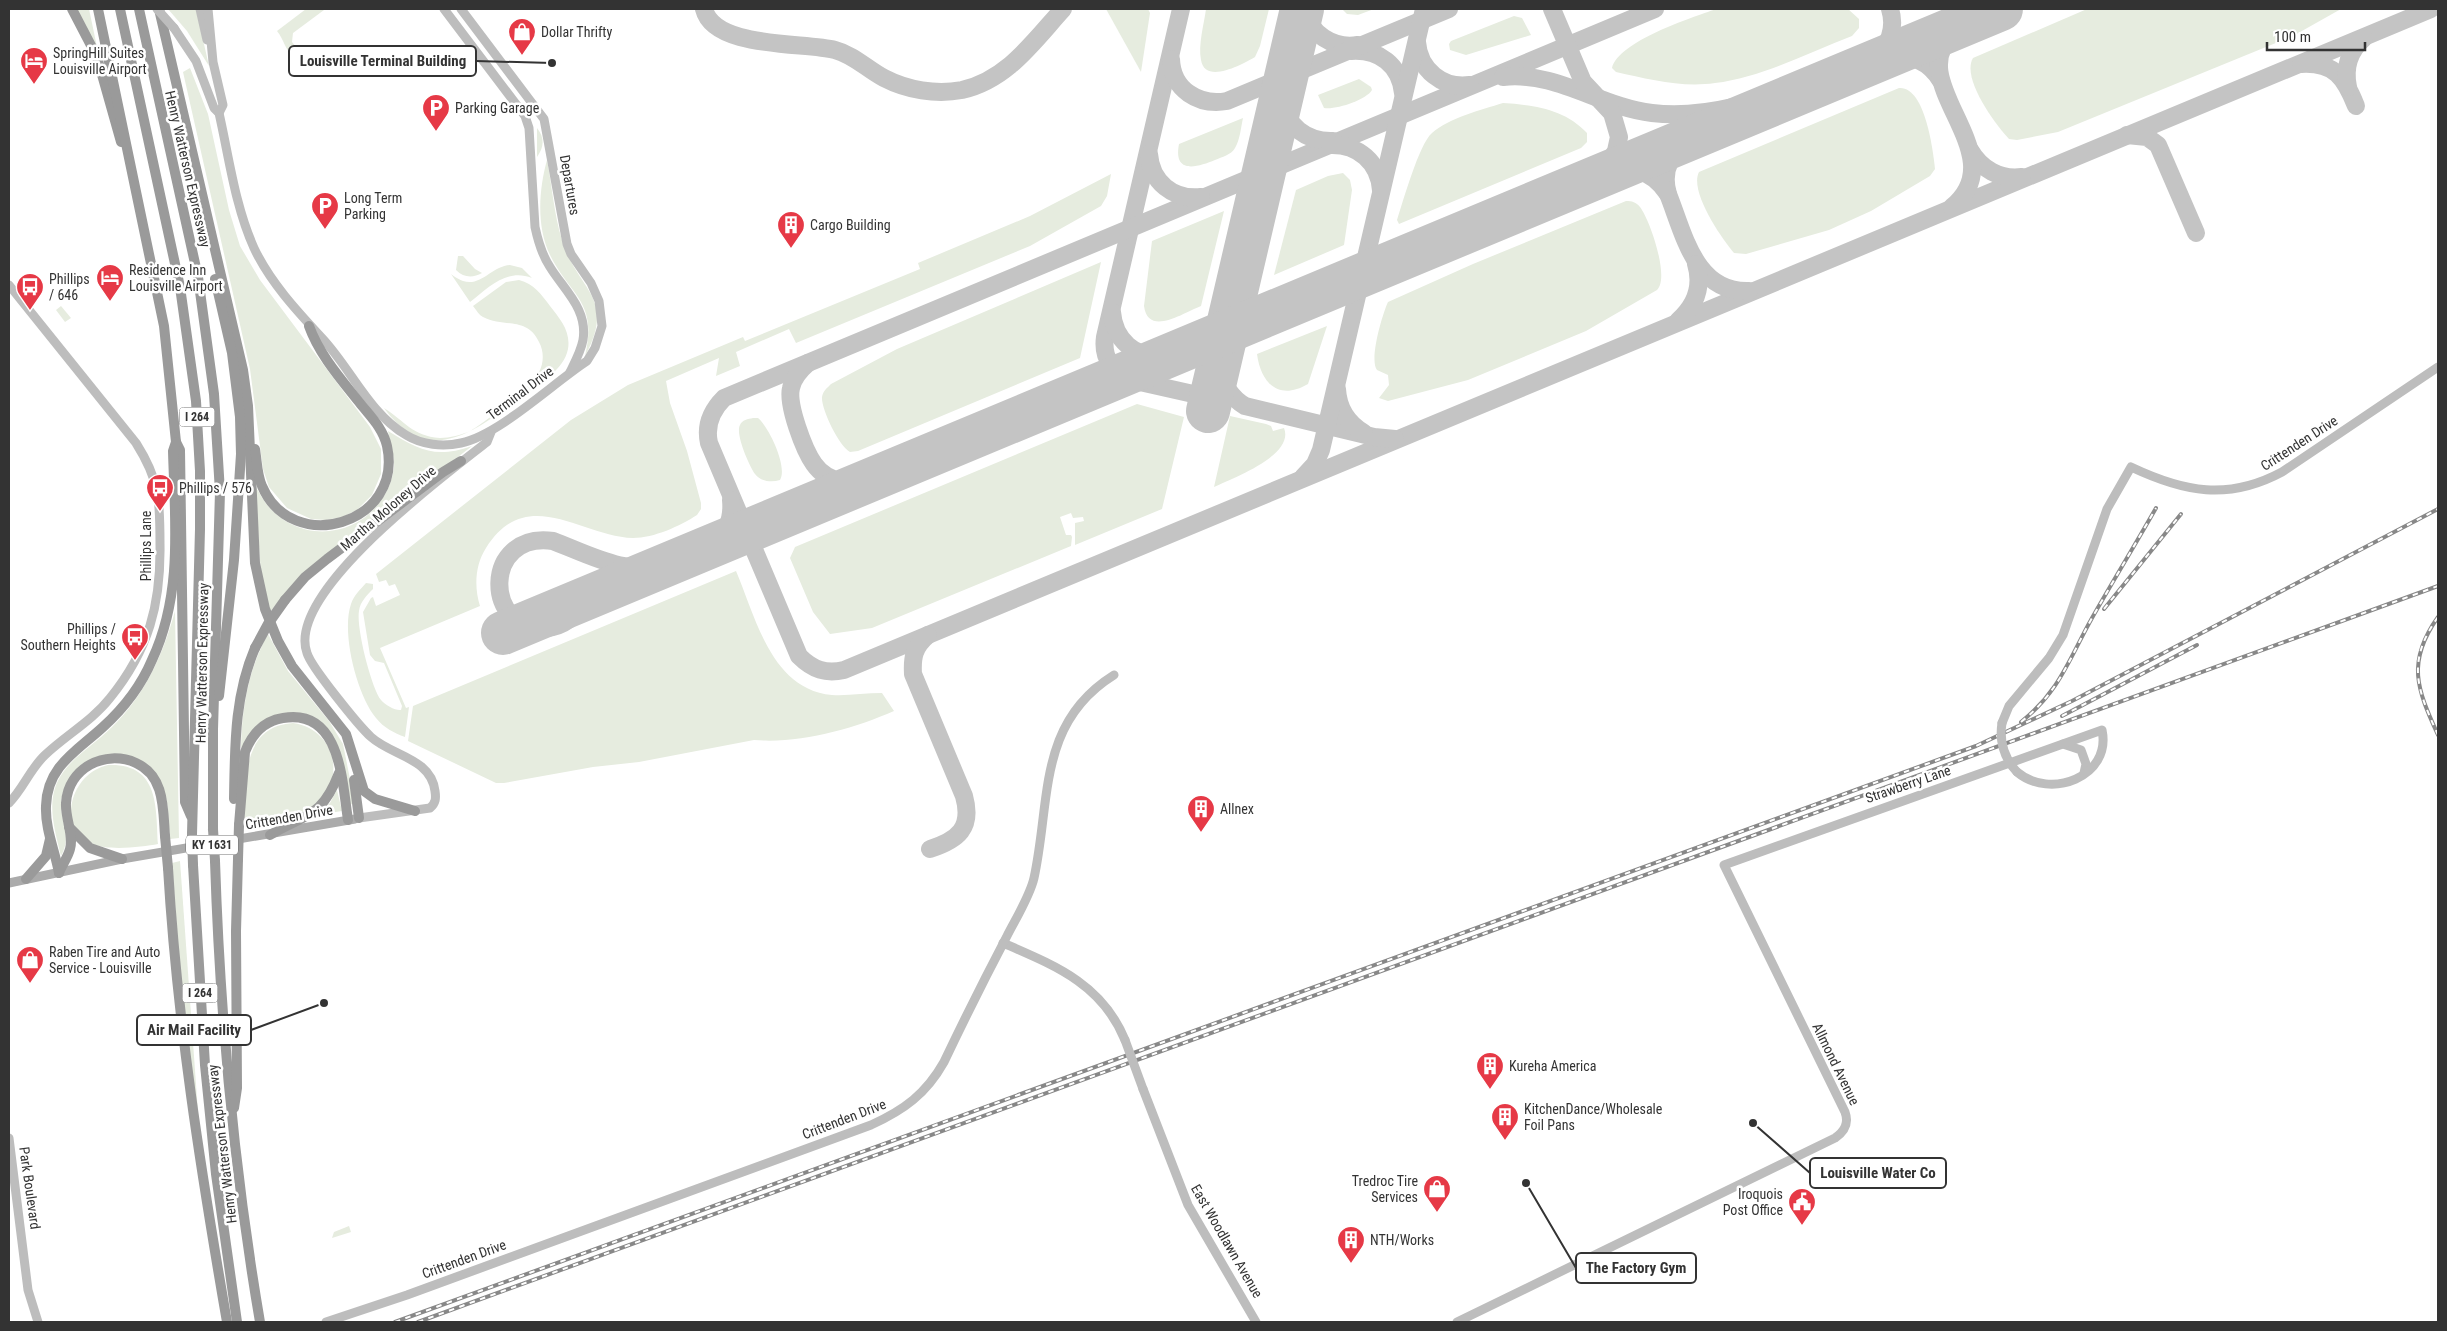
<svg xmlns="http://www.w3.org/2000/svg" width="2447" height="1331" font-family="'Roboto Condensed',sans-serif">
	<rect width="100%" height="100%" fill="#fff"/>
	<g fill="#e6ecdf">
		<path d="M75,9h14l8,38z"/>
		<path d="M168,9h28l13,57 -22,-35z"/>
		<path d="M306,9l18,1 -31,23 -1,9 11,14h-8c-10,-4 -11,-17 -18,-25z"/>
		<path d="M1106,9h42l2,4 -9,59z"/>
		<path d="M1206,9h63l-9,37 -5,11c-12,7 -50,28 -54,3 -3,-15 3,-36 5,-51z"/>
		<path d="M1342,9h32l-16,6 -11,-1z"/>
		<path d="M1716,9h132l11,10v9l-7,8c-44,17 -90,41 -137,47 -33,5 -67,-4 -99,-11l-4,-4c7,-27 79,-50 104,-59z"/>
		<path d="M2087,9h254l-48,27 -235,96 -41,8 -8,-1c-14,-15 -48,-61 -36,-81z"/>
		<path d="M1514,16l8,2 9,17 -65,20 -16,-5 -1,-6 2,-3z"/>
		<path d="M190,68l18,46 21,96 11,36 20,34 110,147 11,22v25l-9,21 -15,15 -15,7 -16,3 -15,-1 -24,-11 -18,-21 -6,-18 -13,-100 -67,-297z"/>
		<path d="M1359,79l12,8 1,3c-6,10 -36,20 -48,18l-6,-13z"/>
		<path d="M1899,88c26,-2 34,62 36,81l-5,7 -59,35 -42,19 -83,24 -12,-1c-13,-15 -45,-62 -35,-81z"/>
		<path d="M1503,103c31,2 62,6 84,30v9l-6,6 -182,76 -2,-4c6,-18 22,-76 35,-87 17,-15 49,-23 71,-30z"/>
		<path d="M1243,118c-2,9 -3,22 -8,30 -4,7 -13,9 -20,12 -17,7 -42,15 -36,-16z"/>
		<path d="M537,128c8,10 7,19 0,29z"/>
		<path d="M547,160c5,26 7,54 15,80 15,50 55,57 23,116 13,-55 -14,-59 -35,-101 -14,-29 -11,-66 -3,-95z"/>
		<path d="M1343,173l7,7 2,10 -8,55 -70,30 22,-85 32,-14z"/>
		<path d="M1111,174l-4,22 -6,10 -71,40 -234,97 -7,-14 -53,23 4,14 -24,10 3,-18 -53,23 4,22 17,48 14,52v6l-4,6c-17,11 -43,23 -64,23 -51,-1 -106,-55 -147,10 -11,17 -12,39 -6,58l-100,42 26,60 3,-1 -4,30c-11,-4 -21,-9 -29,-19 -19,-23 -35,-85 -25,-114 3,-9 9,-14 15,-21l7,1v5c-6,6 -13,13 -14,22 -3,16 12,76 22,89 4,5 15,11 20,10l1,-4 -18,-43 -9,-2 -5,-6 -7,-43 8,-14 2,-1 3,9 24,-11 -5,-11 -6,2 -3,-6 -7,2 -3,-8 195,-154 57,-35 115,-48 2,4 175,-72 -2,-6 112,-47z"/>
		<path d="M1626,201c6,0 10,1 14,6 10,13 30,71 17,83l-71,41 -118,49 -80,21 -9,-3 10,-13 -1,-10 -11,-5c-8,-10 5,-55 11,-68l85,-38z"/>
		<path d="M1224,211l-23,95c-18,7 -53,31 -57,0l8,-65z"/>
		<path d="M458,256h5l12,13 7,4c-9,5 -18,5 -26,-3z"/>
		<path d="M1101,262l-21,96 -222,93 -8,1c-11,-6 -29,-43 -28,-55 1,-6 5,-9 9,-13l66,-35z"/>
		<path d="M510,265l12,3 10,10c-25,-10 -43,9 -62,24l-19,-28c1,1 7,5 12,7 18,6 29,-15 47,-16z"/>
		<path d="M519,280c15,4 22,14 31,26 10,13 21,25 18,43 -4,21 -28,34 -44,46 -46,33 -94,76 -140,13 21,13 28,28 56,30 10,0 21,-3 30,-7 14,-7 62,-46 69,-59 5,-9 5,-21 0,-30 -12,-26 -36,-14 -56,-25 -4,-2 -6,-6 -10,-11l33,-24z"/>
		<path d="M61,306l10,12 -6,4 -9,-12z"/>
		<path d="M1327,326l-19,58c-29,17 -47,0 -51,-30z"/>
		<path d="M1137,404l47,13 -22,92 -87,36v-22l9,-2 -1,-4 -10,1 -2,-5 -11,4 6,18h5l1,2 -1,9 -199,82 -42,6 -17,-22 -23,-54 5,-11z"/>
		<path d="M1230,416l36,8 5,2 2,5 11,-3c11,27 -51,50 -70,59z"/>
		<path d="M753,418h5c11,9 30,49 22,62 -9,3 -20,1 -25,-6 -6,-9 -20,-40 -15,-49 2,-5 8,-6 13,-7z"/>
		<path d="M388,431c31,19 47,28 84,15l-184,144 -18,22 -9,-37 -6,-88c3,2 5,8 8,12 6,10 16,19 28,25 44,22 96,-7 103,-56 1,-13 -4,-24 -6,-37z"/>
		<path d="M736,571c20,47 35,118 96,124 16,1 33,-2 50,-2l12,18c-41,18 -95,33 -140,29l-115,22 -46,5 -89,16h-8l-88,-42 5,-35z"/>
		<path d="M175,611l4,227 -9,1c-3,-40 1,-48 -29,-78l-58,3c-45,44 -4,60 -22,92 -5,-21 -13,-46 -6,-68 9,-27 37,-41 57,-61 33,-32 51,-72 63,-116z"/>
		<path d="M268,634l20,37 41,50 14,23 10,50 -1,10 -3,1 -25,-80 -38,-11 -45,34c1,-40 7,-78 27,-114z"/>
		<path d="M293,723c42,6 55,57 21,83 -19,14 -48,16 -70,20 3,-39 -6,-99 49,-103z"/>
		<path d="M108,765c51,-2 48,41 50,79 -15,3 -50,7 -65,0 -38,-17 -22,-71 15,-79z"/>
		<path d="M337,790l5,21 -25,4 13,-12z"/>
		<path d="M180,861l19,265 -17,-128 -10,-135z"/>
		<path d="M349,1226l2,6 -19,6 2,-6z"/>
	</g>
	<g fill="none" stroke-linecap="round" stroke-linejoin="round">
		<g stroke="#c4c4c4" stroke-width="18">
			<path d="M704,9c10,40 100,33 131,41 19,5 32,19 49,28 23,12 52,17 78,12 45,-10 71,-48 101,-81"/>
			<path d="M1181,9l-76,328c-3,21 7,34 26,43l80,18"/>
			<path d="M1306,9c2,25 28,40 52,36"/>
			<path d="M1655,9l-931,389c-12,12 -19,27 -15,45l90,213c14,14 27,18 45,14l1587,-661"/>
			<path d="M1298,33c-4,21 -14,44 -14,65 -1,28 24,44 49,43"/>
			<path d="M1417,42c2,28 26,47 53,43"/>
			<path d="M1351,51c28,-2 49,14 52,42"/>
			<path d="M1889,58c22,-5 41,4 52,23"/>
			<path d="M1171,59c1,31 28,47 56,42l222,-92"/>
			<path d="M1874,59c15,-12 22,-31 16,-50"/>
			<path d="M2301,64c34,-2 44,14 55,42"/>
			<path d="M1503,77c54,-6 97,30 149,36 58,7 116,-15 170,-34 44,-16 87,-33 130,-51"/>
			<path d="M2348,87c-4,-19 1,-36 16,-49"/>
			<path d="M1747,117c-35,14 -94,26 -79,77 16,40 27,99 81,97"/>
			<path d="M2127,135l20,2 11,8 38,88"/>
			<path d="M1330,145c28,-1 49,17 51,45"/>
			<path d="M1970,150c11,19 30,30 52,27"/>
			<path d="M1149,154c2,28 24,46 52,43"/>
			<path d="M1253,175l12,-14 15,-61"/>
			<path d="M1599,178c28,-12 50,-12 69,16"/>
			<path d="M1536,201l51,-21 18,-11 11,-18 3,-14 -7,-24 -29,-31 -31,-73"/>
			<path d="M1952,207c65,-53 -53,-126 2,-174 13,-12 35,-17 52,-24"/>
			<path d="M1235,305c-8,38 -30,76 10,101l129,31 21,2"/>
			<path d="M1112,312c2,27 23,48 52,43 16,-3 33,-13 47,-19"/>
			<path d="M1678,321c17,-15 25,-34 18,-57"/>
			<path d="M808,363c-8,7 -15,15 -17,25 -4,17 13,62 23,76 7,10 18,16 29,18 22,5 59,-16 80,-24"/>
			<path d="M1337,389c1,19 10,34 27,44"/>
			<path d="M1303,477l12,-13 6,-14 103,-441"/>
			<path d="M708,547c18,-12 25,-26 23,-47"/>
			<path d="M585,599c-8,16 -20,27 -38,29 -64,5 -65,-97 6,-87 37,14 75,36 114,23"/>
			<path d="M928,635c-14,12 -16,22 -15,39l51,122c9,32 -6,44 -34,53"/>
		</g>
		<g stroke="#c4c4c4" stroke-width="44">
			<path d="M1208,411l94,-402"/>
			<path d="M503,633l1498,-624"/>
		</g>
		<g stroke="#bdbdbd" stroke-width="9">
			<path d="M200,9l7,31"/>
			<path d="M208,9l5,53 10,43 -4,8"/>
			<path d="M444,9l81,107 4,12 6,99c3,14 7,28 15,40 14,23 38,42 33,73 -2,11 -8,22 -13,32"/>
			<path d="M174,28l22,33 18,47 5,5c10,44 16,93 35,135 16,34 43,63 68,90 29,31 47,75 84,97 16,10 37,12 55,8 38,-8 91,-59 126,-82l8,-13 7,-22 -3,-25 -8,-18 -20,-29 -4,-10 -23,-125 -83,-110"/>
			<path d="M9,285l127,158c24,38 24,57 24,101 1,60 -11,106 -50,154 -18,23 -44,37 -65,57 -15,14 -22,34 -36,48"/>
			<path d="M2002,723l7,-17 40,-48 14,-23 44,-126 24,-42c53,25 97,34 151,5l156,-105"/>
			<path d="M2063,744l18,6 5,14 -2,9"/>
			<path d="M359,818l71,-10c6,-5 6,-10 5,-17 -4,-33 -43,-35 -64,-54 -12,-11 -60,-70 -64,-84 -22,-60 137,-177 180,-211l4,-10"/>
			<path d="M1003,943c53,23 99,41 122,97"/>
			<path d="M1143,1089l45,116 68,117"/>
			<path d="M9,1138l19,152 10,32"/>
			<path d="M326,1322l81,-27 464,-170c33,-15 55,-31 73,-63 20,-42 41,-84 63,-126 8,-16 23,-40 27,-58 17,-78 3,-155 80,-203"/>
			<path d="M1457,1322l378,-184c10,-7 14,-15 10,-26l-121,-247 378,-135c10,47 -52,70 -85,42"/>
		</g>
		<path stroke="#ababab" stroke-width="9" d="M9,883l113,-24 233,-40"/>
		<g stroke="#9a9a9a" stroke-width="10">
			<path d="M72,9l25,48 24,85"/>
			<path d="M98,9l66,317 12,116 4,8 5,352 6,14"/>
			<path d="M120,9l60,278 16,114 4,70v58l-8,305"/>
			<path d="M139,9l59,268 16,117 6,98 -7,237v100"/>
			<path d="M159,9l84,361 5,36 7,157 10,46 13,32 14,25 54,68 18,57 11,8 40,12"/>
			<path d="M215,279l17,74 8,64 1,37 -7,106 -15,136"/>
			<path d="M255,449c2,12 2,26 7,37 30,71 142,38 125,-40 -4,-18 -17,-30 -28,-44 -19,-24 -40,-48 -50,-76"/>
			<path d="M285,600l20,-23 22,-18 116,-87 18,-11"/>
			<path d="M354,780l5,38"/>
			<path d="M234,799c1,-51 0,-102 21,-151"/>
			<path d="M239,825l6,-73c7,-18 18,-31 38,-34 58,-10 59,64 65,102"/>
			<path d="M69,827l21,21 32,11"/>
			<path d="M270,835c38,-22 52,-18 69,-62"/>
			<path d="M215,861c5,155 19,309 45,461"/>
			<path d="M193,865l12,200 11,109 21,148"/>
			<path d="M168,868c9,153 33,304 59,454"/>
			<path d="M59,873c-4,-22 -14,-44 -13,-67 1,-40 31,-55 57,-79 21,-19 38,-41 49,-67 31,-66 23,-138 21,-209l3,-9"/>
			<path d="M59,873c3,-8 9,-16 11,-24 4,-14 -5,-31 -4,-46 2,-35 39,-54 70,-40 29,13 27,46 29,73"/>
			<path d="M26,879l20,-23 4,-17"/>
			<path d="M234,1108l3,-20 -1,-157 2,-72"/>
		</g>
		<defs>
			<g id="rail">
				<path d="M2104,609l77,-95"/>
				<path d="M2438,617c-32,45 -21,72 0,118"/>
				<path d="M2062,716l135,-71"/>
				<path d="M2021,722c39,-31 48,-63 71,-104 21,-37 43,-73 64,-110"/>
				<path d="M395,1322l1581,-576 96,-45 366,-192"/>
				<path d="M418,1322l2020,-736"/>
			</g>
		</defs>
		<use href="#rail" stroke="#888" stroke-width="4"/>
		<use href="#rail" stroke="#fff" stroke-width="2" stroke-dasharray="5.5" stroke-linecap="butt"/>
		<g stroke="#bdbdbd" stroke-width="9">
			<path d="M157,9l17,19"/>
			<path d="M2002,723c-3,19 2,35 15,49"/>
			<path d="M1125,1040l18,49"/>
		</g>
		<g stroke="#9a9a9a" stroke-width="10">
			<path d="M255,648l13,-24 17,-24"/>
			<path d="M213,829l2,32"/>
			<path d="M192,834l1,31"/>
			<path d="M165,836l3,32"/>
			<path d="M238,859l1,-34"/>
		</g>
	</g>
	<defs>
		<symbol id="shop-pin" viewBox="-11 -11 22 30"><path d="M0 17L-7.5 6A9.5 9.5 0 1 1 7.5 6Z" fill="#e63946" stroke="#fff"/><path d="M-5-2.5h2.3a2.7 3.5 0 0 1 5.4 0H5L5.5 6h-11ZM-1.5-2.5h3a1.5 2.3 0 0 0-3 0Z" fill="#fff"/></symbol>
		<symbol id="hotel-pin" viewBox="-11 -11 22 30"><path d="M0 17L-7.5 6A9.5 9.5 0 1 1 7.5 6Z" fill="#e63946" stroke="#fff"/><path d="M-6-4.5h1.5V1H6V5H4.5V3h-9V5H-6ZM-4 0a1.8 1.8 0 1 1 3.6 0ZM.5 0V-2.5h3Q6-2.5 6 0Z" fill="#fff"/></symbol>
		<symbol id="parking-pin" viewBox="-11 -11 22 30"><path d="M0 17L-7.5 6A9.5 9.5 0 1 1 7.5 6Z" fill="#e63946" stroke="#fff"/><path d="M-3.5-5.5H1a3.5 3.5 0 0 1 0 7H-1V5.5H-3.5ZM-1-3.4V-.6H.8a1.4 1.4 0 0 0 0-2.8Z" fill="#fff"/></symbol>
		<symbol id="building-pin" viewBox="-11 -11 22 30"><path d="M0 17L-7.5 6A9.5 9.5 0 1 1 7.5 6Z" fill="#e63946" stroke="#fff"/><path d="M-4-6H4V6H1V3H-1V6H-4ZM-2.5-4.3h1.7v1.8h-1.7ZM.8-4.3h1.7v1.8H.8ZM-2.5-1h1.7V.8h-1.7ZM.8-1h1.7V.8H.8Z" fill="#fff"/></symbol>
		<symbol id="bus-pin" viewBox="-11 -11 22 30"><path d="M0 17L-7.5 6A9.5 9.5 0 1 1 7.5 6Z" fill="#e63946" stroke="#fff"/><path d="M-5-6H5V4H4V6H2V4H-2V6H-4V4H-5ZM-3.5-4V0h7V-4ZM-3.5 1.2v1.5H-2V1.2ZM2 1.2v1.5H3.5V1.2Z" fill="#fff"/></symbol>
		<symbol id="civic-pin" viewBox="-11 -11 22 30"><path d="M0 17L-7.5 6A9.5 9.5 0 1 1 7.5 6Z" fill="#e63946" stroke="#fff"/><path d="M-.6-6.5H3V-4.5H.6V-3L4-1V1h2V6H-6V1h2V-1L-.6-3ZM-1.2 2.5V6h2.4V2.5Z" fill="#fff"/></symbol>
	</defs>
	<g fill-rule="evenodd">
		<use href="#shop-pin" x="506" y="16" width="32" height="43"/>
		<use href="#hotel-pin" x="18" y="45" width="32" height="43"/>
		<use href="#parking-pin" x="420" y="92" width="32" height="43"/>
		<use href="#parking-pin" x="309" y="190" width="32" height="43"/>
		<use href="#building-pin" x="775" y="209" width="32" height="43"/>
		<use href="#hotel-pin" x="94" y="262" width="32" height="43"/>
		<use href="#bus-pin" x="14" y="271" width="32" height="43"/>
		<use href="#bus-pin" x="144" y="472" width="32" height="43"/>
		<use href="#bus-pin" x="119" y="621" width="32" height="43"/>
		<use href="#building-pin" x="1185" y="793" width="32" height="43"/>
		<use href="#shop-pin" x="14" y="944" width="32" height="43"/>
		<use href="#building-pin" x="1474" y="1050" width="32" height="43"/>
		<use href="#building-pin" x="1489" y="1101" width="32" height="43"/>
		<use href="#shop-pin" x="1421" y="1173" width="32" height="43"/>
		<use href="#civic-pin" x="1786" y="1186" width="32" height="43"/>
		<use href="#building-pin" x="1335" y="1224" width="32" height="43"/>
	</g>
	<g text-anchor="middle" stroke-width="5" stroke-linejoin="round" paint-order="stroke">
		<g fill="#fff" stroke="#707070" stroke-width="1">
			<rect x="179.5" y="407.5" width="35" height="19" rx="4"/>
			<rect x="186" y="835.5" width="52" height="19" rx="4"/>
			<rect x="182.5" y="983.5" width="35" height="19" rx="4"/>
		</g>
		<g font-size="12" font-weight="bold" fill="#333">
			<text x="197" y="421">I 264</text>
			<text x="212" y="849">KY 1631</text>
			<text x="200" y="997">I 264</text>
		</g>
		<g font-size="14" fill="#333" stroke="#fff" text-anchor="start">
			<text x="541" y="37">Dollar Thrifty</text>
			<text x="53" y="58">SpringHill Suites<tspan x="53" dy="16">Louisville Airport</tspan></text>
			<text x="455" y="113">Parking Garage</text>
			<text x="344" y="203">Long Term<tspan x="344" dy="16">Parking</tspan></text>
			<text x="810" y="230">Cargo Building</text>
			<text x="129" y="275">Residence Inn<tspan x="129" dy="16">Louisville Airport</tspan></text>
			<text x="49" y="284">Phillips<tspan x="49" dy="16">/ 646</tspan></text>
			<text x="179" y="493">Phillips / 576</text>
			<text x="116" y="634" text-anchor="end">Phillips /<tspan x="116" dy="16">Southern Heights</tspan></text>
			<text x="1220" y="814">Allnex</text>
			<text x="49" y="957">Raben Tire and Auto<tspan x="49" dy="16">Service - Louisville</tspan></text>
			<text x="1509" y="1071">Kureha America</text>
			<text x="1524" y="1114">KitchenDance/Wholesale<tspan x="1524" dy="16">Foil Pans</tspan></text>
			<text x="1418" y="1186" text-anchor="end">Tredroc Tire<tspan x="1418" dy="16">Services</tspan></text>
			<text x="1783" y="1199" text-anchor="end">Iroquois<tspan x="1783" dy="16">Post Office</tspan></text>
			<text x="1370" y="1245">NTH/Works</text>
		</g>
		<g font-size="14" fill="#333" stroke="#fff">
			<text transform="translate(188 169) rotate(77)" y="5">Henry Watterson Expressway</text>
			<text transform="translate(570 185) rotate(80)" y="5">Departures</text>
			<text transform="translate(520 393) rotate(-37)" y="5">Terminal Drive</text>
			<text transform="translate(2299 443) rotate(-33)" y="5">Crittenden Drive</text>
			<text transform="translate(388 508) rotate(-41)" y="5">Martha Moloney Drive</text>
			<text transform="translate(146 546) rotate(-90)" y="5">Phillips Lane</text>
			<text transform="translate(202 663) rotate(-89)" y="5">Henry Watterson Expressway</text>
			<text transform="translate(1908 784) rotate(-19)" y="5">Strawberry Lane</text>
			<text transform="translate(289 817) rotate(-10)" y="5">Crittenden Drive</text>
			<text transform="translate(1836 1064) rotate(64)" y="5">Allmond Avenue</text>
			<text transform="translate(844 1119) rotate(-21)" y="5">Crittenden Drive</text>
			<text transform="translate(222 1144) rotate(-97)" y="5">Henry Watterson Expressway</text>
			<text transform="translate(30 1188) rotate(82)" y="5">Park Boulevard</text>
			<text transform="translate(1227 1241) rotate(60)" y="5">East Woodlawn Avenue</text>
			<text transform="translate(464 1259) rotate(-20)" y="5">Crittenden Drive</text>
		</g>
	</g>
	<path fill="none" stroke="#333" stroke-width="2" d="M552 63L476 61M324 1003L251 1030M1753 1123L1810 1173M1526 1183L1576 1268"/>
	<g fill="#333" stroke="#fff" stroke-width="2">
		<circle cx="552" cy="63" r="5"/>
		<circle cx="324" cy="1003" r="5"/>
		<circle cx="1753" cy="1123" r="5"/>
		<circle cx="1526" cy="1183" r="5"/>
	</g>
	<g fill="#fff" stroke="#333" stroke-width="2">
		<rect x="289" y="46" width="187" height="30" rx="5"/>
		<rect x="137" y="1015" width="114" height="30" rx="5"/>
		<rect x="1810" y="1158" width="136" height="30" rx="5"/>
		<rect x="1576" y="1253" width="120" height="30" rx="5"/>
	</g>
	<g font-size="15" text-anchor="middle" font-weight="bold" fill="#333">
		<text x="383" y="66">Louisville Terminal Building</text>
		<text x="194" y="1035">Air Mail Facility</text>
		<text x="1878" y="1178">Louisville Water Co</text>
		<text x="1636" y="1273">The Factory Gym</text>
	</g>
	<rect width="2447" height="1331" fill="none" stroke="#333333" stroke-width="20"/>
	<path d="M2267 42v8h98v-8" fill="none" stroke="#333333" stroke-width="2.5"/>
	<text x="2274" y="42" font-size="15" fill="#333333" stroke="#ffffff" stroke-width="4" paint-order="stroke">100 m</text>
</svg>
